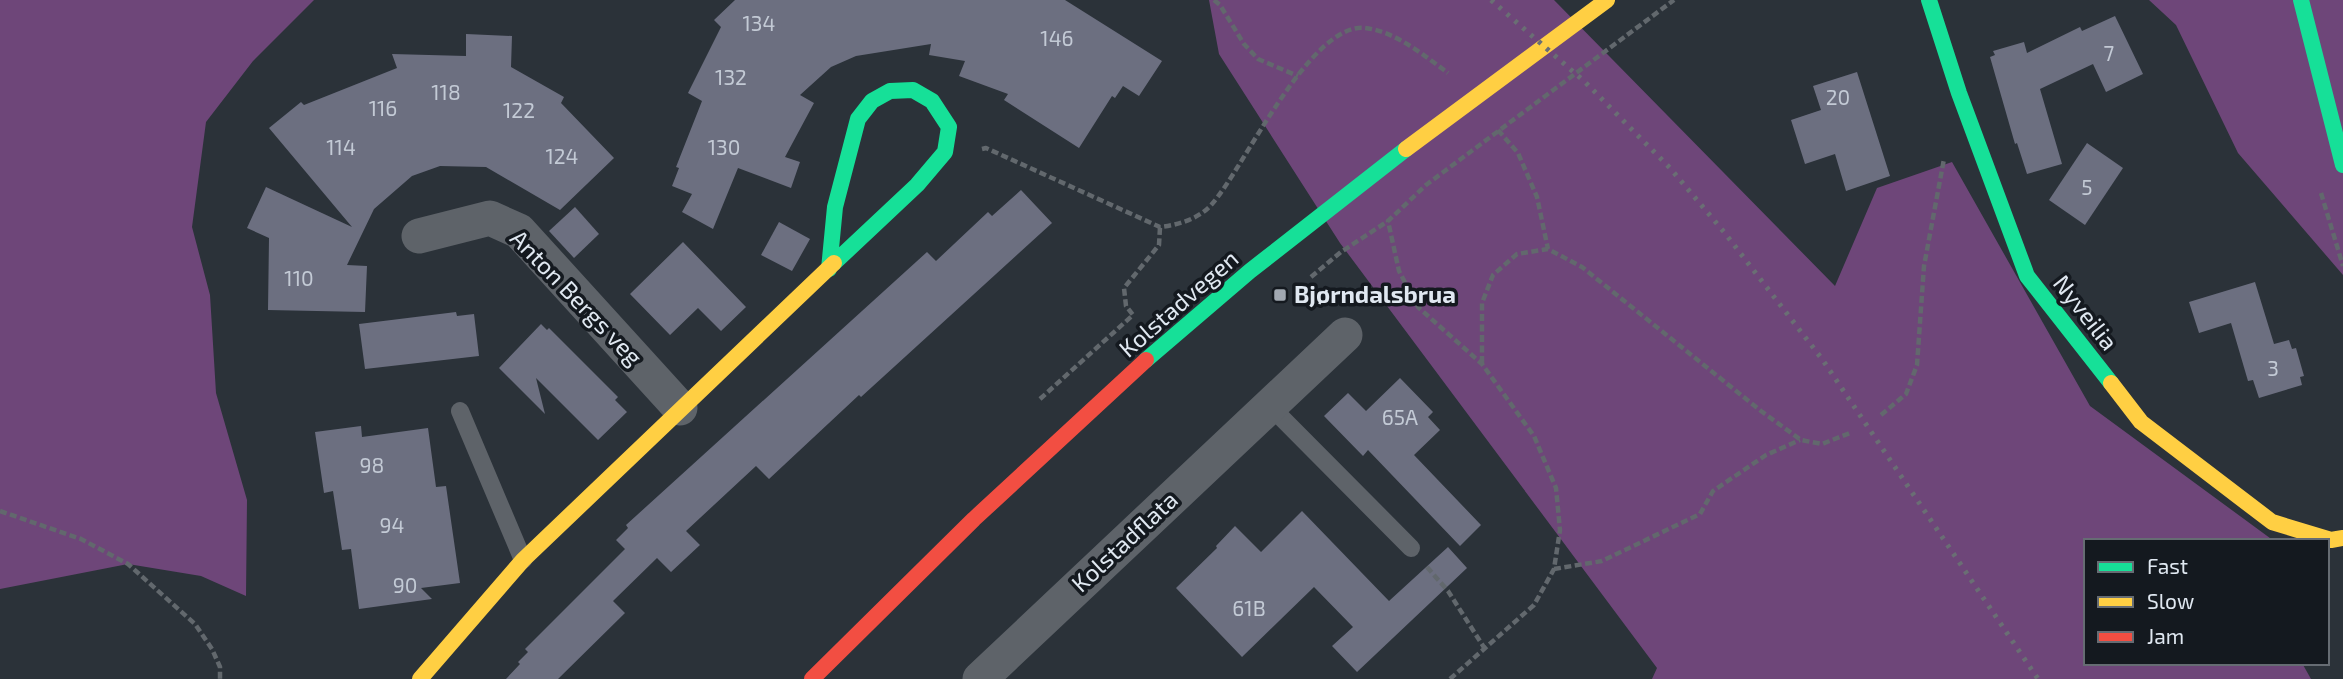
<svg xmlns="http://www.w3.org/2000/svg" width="2343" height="679" font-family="'Exo 2',sans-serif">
	<rect width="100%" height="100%" fill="#2b3239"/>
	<g fill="#6e4679">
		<path d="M0,0h314l-61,61 -47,61 -14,105 18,68 6,98 31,107 -1,96 -45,-20 -73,-12 -128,25z"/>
		<path d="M1209,0h345l281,286 42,-98 75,-26 138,244 184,135h-188v122h216l9,16h-659l5,-11 -317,-425 -121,-189z"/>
		<path d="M2149,0h194v275l-105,-122 -62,-128z"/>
	</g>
	<g fill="#6c6f80">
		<path d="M735,0h330l97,61 -23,35 -16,-10 -8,12 -3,-2 -33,52 -75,-48 4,-6 -49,-18 6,-15 -36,-6 2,-11 -75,12 -25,11 -31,28 14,8 -29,54 15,5 -9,26 -53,-20 -25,61 -31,-17 10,-18 -20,-8 7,-18 -3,-1 26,-66 -14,-8 33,-66 -7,-7z"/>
		<path d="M2115,16l28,58 -37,18 -13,-28 -53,25 22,75 -35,10 -10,-31 -2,1 -25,-87 5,-2 -2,-4 31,-9 3,11 53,-26 2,4z"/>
		<path d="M466,34l46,2 -1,31 53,30 -3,6 53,55 -54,52 -74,-43 -46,-1 -28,10 -38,33 -27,56 20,1 -2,46 -97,-2 1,-72 -22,-10 19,-41 86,40 -83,-99 32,-26 3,3 93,-37 -5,-14 74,2z"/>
		<path d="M1857,72l33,104 -44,15 -11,-37 -30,10 -14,-44 30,-10 -8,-24z"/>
		<path d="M2087,143l36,25 -38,57 -36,-25z"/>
		<path d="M1021,190l31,33 -191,174 -2,-2 -90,84 -13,-13 -70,65 14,14 -29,27 -14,-14 -44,43 12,12 -67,66h-52l14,-15 -2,-2 10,-10 -3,-3 100,-100 -9,-9 12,-12 -2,-3 301,-273 9,9 52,-49 4,4z"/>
		<path d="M575,207l24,27 -25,24 -25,-27z"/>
		<path d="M779,222l31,17 -18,32 -31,-16z"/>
		<path d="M683,242l63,65 -25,24 -23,-23 -28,27 -40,-41z"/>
		<path d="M2255,282l19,62 15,-4 3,9 4,-1 8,28 -4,1 2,8 -43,13 -6,-18 -5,1 -17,-58 -32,10 -10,-31z"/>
		<path d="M456,312l1,4 17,-2 5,42 -114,13 -6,-45z"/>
		<path d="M541,324l6,6 2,-2 69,69 -3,3 12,12 -29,28 -62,-62 9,36 -46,-46z"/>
		<path d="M1400,378l33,34 -5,5 12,13 -26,25 67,70 -21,21 -92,-96 -5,6 -39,-40 24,-23 18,18z"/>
		<path d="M361,426l1,11 66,-9 8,59 10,-1 14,97 -39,5 11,11 -73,10 -8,-60 -9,1 -9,-59 -9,2 -9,-61z"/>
		<path d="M1302,511l87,90 59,-54 19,21 -110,104 -25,-26 21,-19 -39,-40 -72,70 -66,-69 41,-40 -1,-2 19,-20 26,26z"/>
	</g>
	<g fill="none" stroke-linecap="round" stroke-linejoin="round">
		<g stroke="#62686d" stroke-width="4.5" stroke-dasharray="7 3.5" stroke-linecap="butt">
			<path d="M1214,0l6,5 24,39 14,15 40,17"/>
			<path d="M1498,130l20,23 19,44 11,52"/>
			<path d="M982,149l4,-1 174,79c18,-2 39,-8 52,-23 32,-36 98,-182 153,-176 30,3 60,28 83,45"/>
			<path d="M2321,193l22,73"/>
			<path d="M1311,277l30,-25 47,-31"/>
			<path d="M1482,363v-60l11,-28 24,-21 31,-5 34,18 179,144 40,29 21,4 28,-11"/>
			<path d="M1040,399l93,-84 -7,-9 -2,-18 35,-43 1,-18"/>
			<path d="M1881,415l25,-21 11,-29 7,-99 20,-107"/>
			<path d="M0,511l81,28 47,25 67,60 17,25 8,18v12"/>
			<path d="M1427,567l21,24 37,58"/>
			<path d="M1554,569l48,-8 98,-47 13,-23 53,-36 34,-15"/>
			<path d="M1450,679l84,-74 20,-36 6,-39 -4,-42 -22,-52 -52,-72 -64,-57 -19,-36 -11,-50 38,-36 248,-185"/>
		</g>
		<g stroke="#5e6369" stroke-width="18">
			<path d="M1270,406l141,142"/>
			<path d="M460,411l63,149"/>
		</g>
		<g stroke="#5e6369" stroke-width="35">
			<path d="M419,236l71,-18 29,13 161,177"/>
			<path d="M980,679l365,-344"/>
		</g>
		<g stroke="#16e098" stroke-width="16">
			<path d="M1929,0l30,93 68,183 84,107"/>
			<path d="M2301,0l42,165"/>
			<path d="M829,269l6,-62 23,-88 14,-18 18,-10 23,-1 19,11 17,26 -4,25 -28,33 -83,78"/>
			<path d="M1146,360l104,-89 156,-122"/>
		</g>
		<g stroke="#ffcf43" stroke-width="16">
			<path d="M1406,149l201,-149"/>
			<path d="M2111,383l30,39 131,100 59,18 12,-2"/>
			<path d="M420,679l103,-119 311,-297"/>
		</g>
		<path stroke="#f24e42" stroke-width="16" d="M812,679l162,-160 172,-159"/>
		<path stroke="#6a6e74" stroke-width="5" stroke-dasharray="3.5 7" stroke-linecap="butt" d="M1491,0l94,82 85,86 54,64 98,127 216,320"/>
	</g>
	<rect fill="#a1a8b1" stroke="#14191f" stroke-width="2.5" x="1273" y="288" width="14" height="14" rx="3.5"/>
	<g text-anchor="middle" stroke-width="7" stroke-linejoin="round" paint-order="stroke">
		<g font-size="21" fill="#c3cad5">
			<text x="759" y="31">134</text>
			<text x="1057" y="46">146</text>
			<text x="2109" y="61">7</text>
			<text x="731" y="85">132</text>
			<text x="446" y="100">118</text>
			<text x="1838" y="105">20</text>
			<text x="383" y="116">116</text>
			<text x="519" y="118">122</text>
			<text x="341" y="155">114</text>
			<text x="724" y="155">130</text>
			<text x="562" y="164">124</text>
			<text x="2087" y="195">5</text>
			<text x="299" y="286">110</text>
			<text x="2273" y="376">3</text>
			<text x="1400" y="425">65A</text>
			<text x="372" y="473">98</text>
			<text x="392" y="533">94</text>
			<text x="405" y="593">90</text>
			<text x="1249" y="616">61B</text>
		</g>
		<g font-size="24" font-weight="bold" fill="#e0e8f1" stroke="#14191f" text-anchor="start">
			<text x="1294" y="303">Bjørndalsbrua</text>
		</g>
		<g font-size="24" fill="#e0e8f1" stroke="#14191f">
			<text transform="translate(576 298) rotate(46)" y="8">Anton Bergs veg</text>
			<text transform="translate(1179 304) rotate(-41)" y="8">Kolstadvegen</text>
			<text transform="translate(2085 313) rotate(52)" y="8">Nyveilia</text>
			<text transform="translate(1125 542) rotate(-43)" y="8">Kolstadflata</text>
		</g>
	</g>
	<rect x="2084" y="539" width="245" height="126" fill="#14191f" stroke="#666c73" stroke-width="2"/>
	<rect x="2098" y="562" width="35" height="10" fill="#16e098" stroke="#666c73" stroke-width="2"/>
	<text x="2147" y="574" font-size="21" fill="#e0e8f1">Fast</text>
	<rect x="2098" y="597" width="35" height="10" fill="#ffcf43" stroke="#666c73" stroke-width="2"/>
	<text x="2147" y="609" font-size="21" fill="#e0e8f1">Slow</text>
	<rect x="2098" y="632" width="35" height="10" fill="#f24e42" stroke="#666c73" stroke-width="2"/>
	<text x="2147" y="644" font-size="21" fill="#e0e8f1">Jam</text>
</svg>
